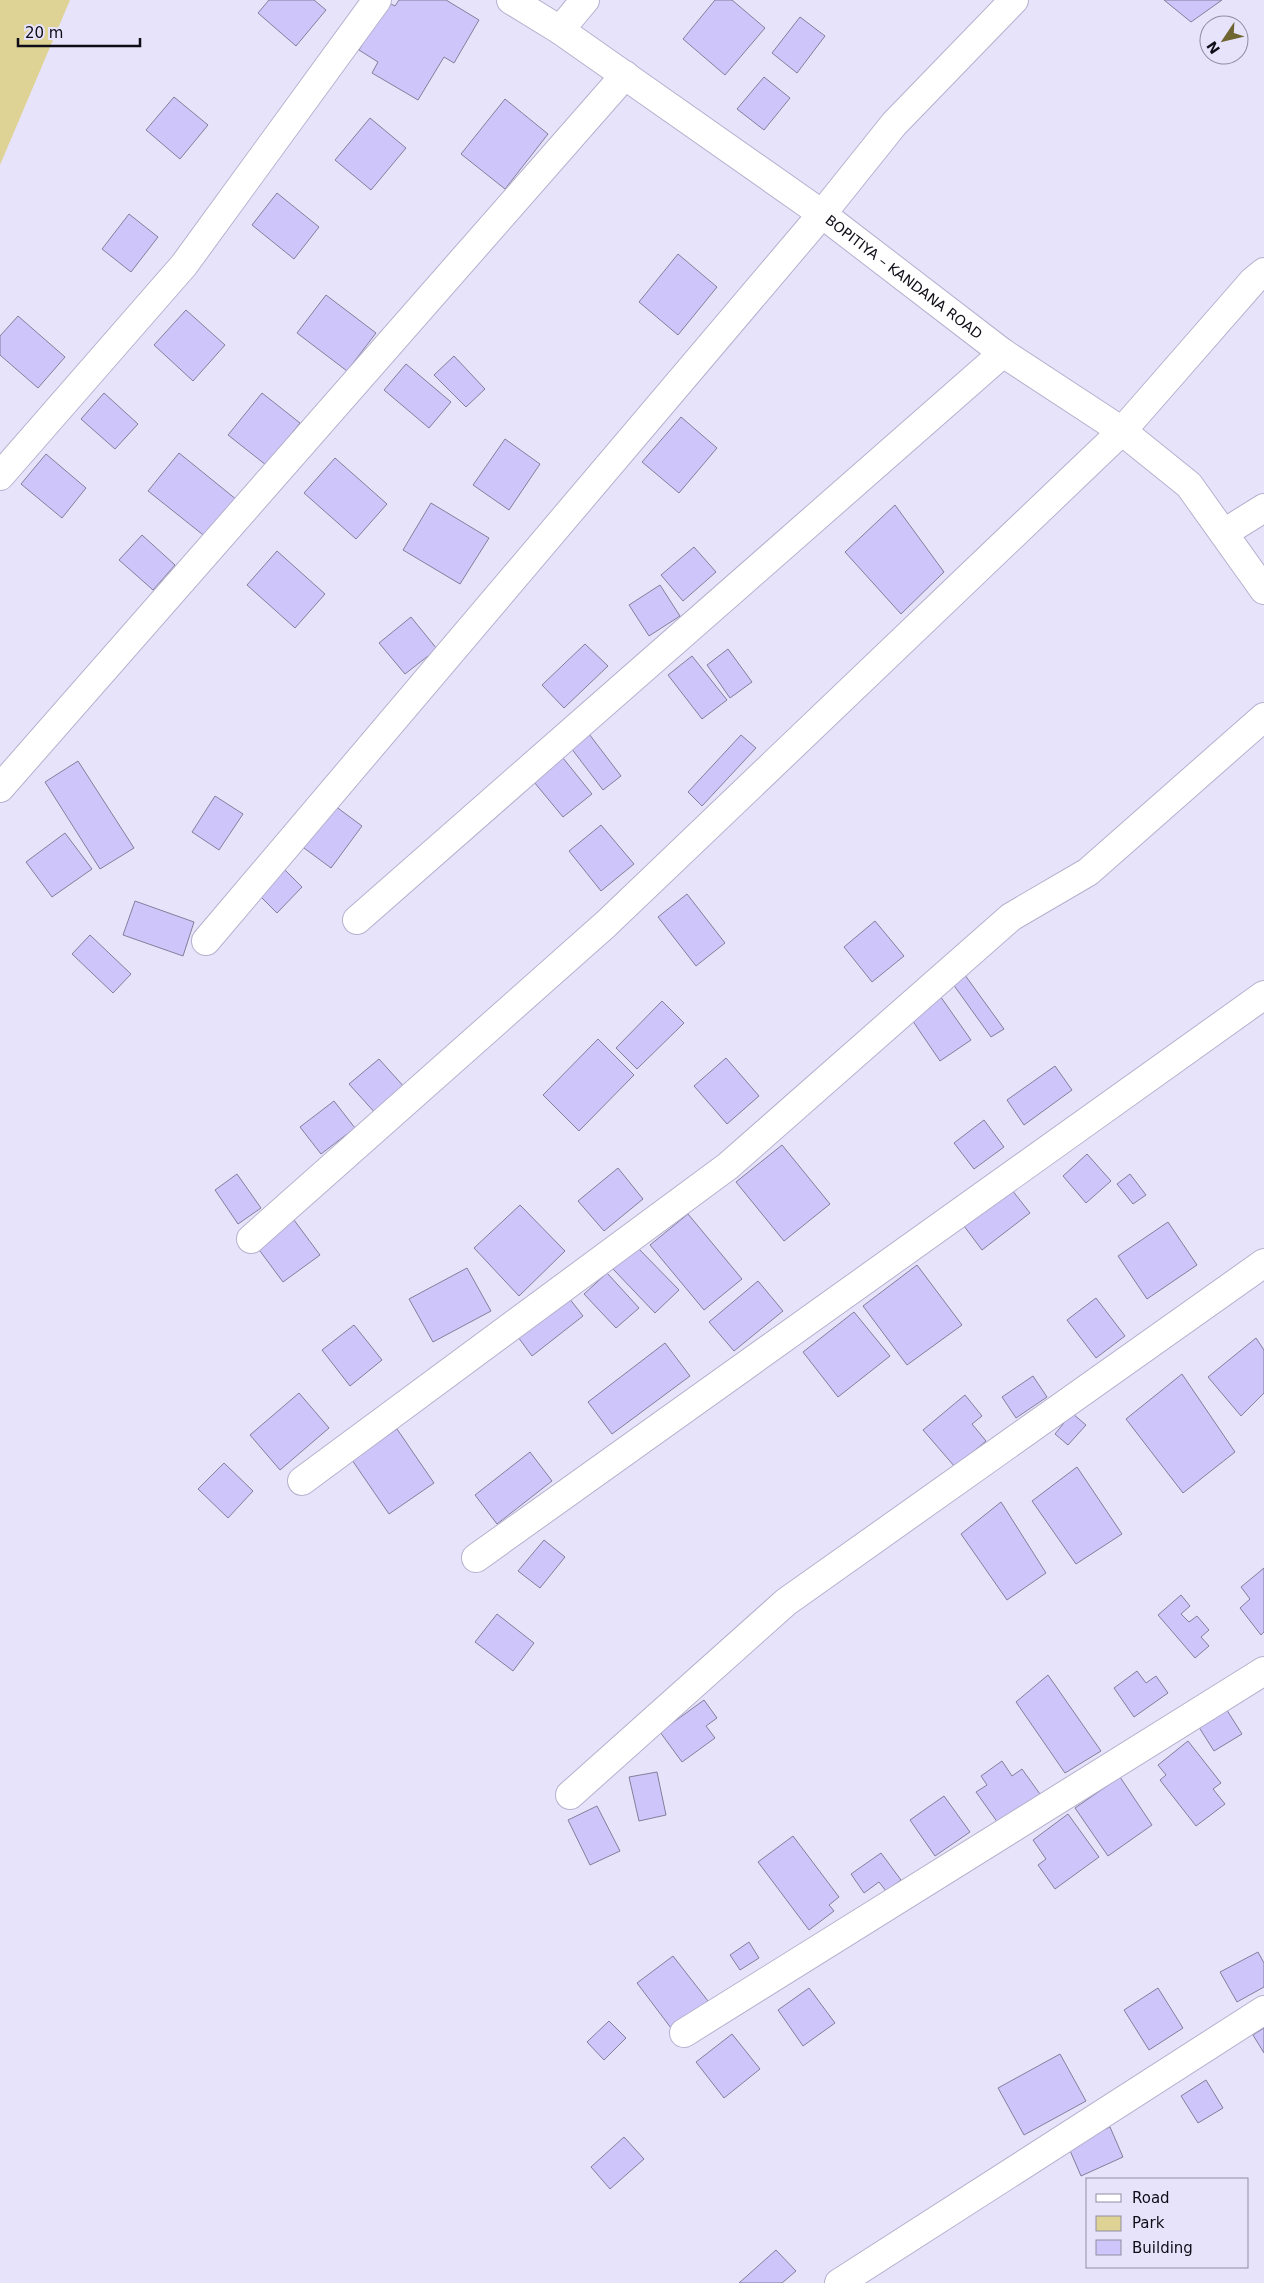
<svg xmlns="http://www.w3.org/2000/svg" width="1264" height="2283" font-family="'DejaVu Sans',sans-serif">
	<rect width="100%" height="100%" fill="#e7e3fb"/>
	<path fill="#ded394" d="M0,0h70l-70,165z"/>
	<g fill="#cec5fb" stroke="#847f9a">
		<path d="M269,0h45l12,10 -30,36 -38,-33z"/>
		<path d="M399,0h47l33,20 -25,43 -10,-6 -26,43 -46,-27 6,-11 -19,-12 28,-48 8,4z"/>
		<path d="M715,0h17l33,28 -40,47 -42,-36z"/>
		<path d="M1164,0h58l-31,22z"/>
		<path d="M800,17l25,19 -28,37 -25,-20z"/>
		<path d="M764,77l26,21 -26,32 -27,-21z"/>
		<path d="M174,97l34,28 -28,34 -34,-29z"/>
		<path d="M505,99l43,35 -43,55 -44,-35z"/>
		<path d="M370,118l36,30 -35,42 -36,-30z"/>
		<path d="M277,193l42,34 -25,32 -42,-34z"/>
		<path d="M129,214l29,23 -27,35 -29,-23z"/>
		<path d="M678,254l39,33 -39,48 -39,-33z"/>
		<path d="M326,295l50,38 -29,38 -50,-38z"/>
		<path d="M186,310l39,35 -32,36 -39,-36z"/>
		<path d="M18,316l47,41 -27,31 -38,-33v-19z"/>
		<path d="M454,356l31,33 -19,18 -32,-32z"/>
		<path d="M406,364l45,38 -22,26 -45,-38z"/>
		<path d="M104,393l34,31 -23,25 -34,-30z"/>
		<path d="M262,393l38,30 -34,42 -38,-30z"/>
		<path d="M681,417l36,31 -38,45 -37,-31z"/>
		<path d="M505,439l35,25 -31,46 -36,-25z"/>
		<path d="M179,453l58,47 -30,38 -59,-47z"/>
		<path d="M46,454l40,34 -24,30 -41,-34z"/>
		<path d="M335,458l52,46 -31,35 -52,-46z"/>
		<path d="M431,503l58,35 -29,46 -57,-34z"/>
		<path d="M895,505l49,67 -43,42 -56,-62z"/>
		<path d="M142,535l33,30 -22,25 -34,-30z"/>
		<path d="M694,547l22,25 -33,29 -22,-26z"/>
		<path d="M277,551l48,43 -30,34 -48,-43z"/>
		<path d="M660,585l20,31 -31,20 -20,-31z"/>
		<path d="M411,617l26,32 -32,25 -26,-31z"/>
		<path d="M585,644l23,22 -44,42 -22,-23z"/>
		<path d="M728,649l24,33 -22,16 -23,-33z"/>
		<path d="M692,656l35,44 -25,19 -34,-44z"/>
		<path d="M586,730l35,46 -18,14 -35,-46z"/>
		<path d="M741,735l15,13 -54,58 -14,-14z"/>
		<path d="M563,758l29,36 -29,23 -29,-35z"/>
		<path d="M78,761l56,87 -34,21 -55,-87z"/>
		<path d="M215,796l28,18 -24,36 -27,-18z"/>
		<path d="M331,803l31,23 -31,42 -31,-23z"/>
		<path d="M601,825l33,39 -33,27 -32,-40z"/>
		<path d="M65,833l27,36 -40,28 -26,-35z"/>
		<path d="M281,866l21,21 -25,26 -21,-21z"/>
		<path d="M687,894l38,49 -29,23 -38,-49z"/>
		<path d="M135,901l59,21 -11,34 -60,-21z"/>
		<path d="M875,921l29,35 -32,26 -28,-35z"/>
		<path d="M90,935l41,39 -18,19 -41,-39z"/>
		<path d="M962,971l42,58 -13,8 -41,-57z"/>
		<path d="M938,993l33,47 -31,21 -32,-47z"/>
		<path d="M662,1001l22,22 -47,46 -21,-21z"/>
		<path d="M598,1039l36,36 -55,56 -36,-36z"/>
		<path d="M726,1058l33,38 -32,28 -33,-38z"/>
		<path d="M379,1059l27,30 -29,26 -28,-31z"/>
		<path d="M1055,1066l17,24 -48,35 -17,-25z"/>
		<path d="M334,1101l21,27 -34,26 -21,-27z"/>
		<path d="M984,1120l20,27 -30,22 -20,-26z"/>
		<path d="M782,1145l48,59 -46,37 -48,-59z"/>
		<path d="M1087,1154l24,27 -25,22 -23,-27z"/>
		<path d="M618,1168l25,31 -39,32 -26,-30z"/>
		<path d="M237,1174l24,34 -23,16 -23,-34z"/>
		<path d="M1130,1174l16,21 -13,9 -16,-20z"/>
		<path d="M1012,1190l18,23 -48,37 -18,-24z"/>
		<path d="M520,1205l45,46 -46,45 -45,-48z"/>
		<path d="M688,1214l54,65 -38,31 -54,-65z"/>
		<path d="M294,1220l26,35 -37,27 -26,-35z"/>
		<path d="M1168,1222l29,43 -50,34 -29,-43z"/>
		<path d="M637,1247l42,43 -24,23 -42,-44z"/>
		<path d="M917,1265l45,60 -55,40 -44,-59z"/>
		<path d="M467,1268l24,43 -58,31 -24,-43z"/>
		<path d="M607,1273l32,35 -23,20 -32,-34z"/>
		<path d="M758,1281l25,30 -49,40 -25,-29z"/>
		<path d="M569,1298l14,18 -51,40 -14,-19z"/>
		<path d="M1096,1298l29,38 -29,22 -29,-38z"/>
		<path d="M854,1312l36,44 -52,41 -35,-45z"/>
		<path d="M354,1325l28,35 -32,26 -28,-36z"/>
		<path d="M1256,1338l8,12v43l-23,23 -33,-39z"/>
		<path d="M665,1343l25,33 -78,58 -24,-32z"/>
		<path d="M1182,1374l53,78 -52,41 -57,-74z"/>
		<path d="M1033,1376l14,21 -31,21 -14,-21z"/>
		<path d="M299,1393l30,35 -49,42 -30,-35z"/>
		<path d="M965,1395l17,21 -10,8 14,17 -31,26 -32,-37z"/>
		<path d="M1072,1413l14,12 -18,20 -13,-11z"/>
		<path d="M397,1429l37,54 -45,31 -37,-54z"/>
		<path d="M530,1452l22,29 -55,43 -22,-29z"/>
		<path d="M224,1463l29,28 -25,27 -30,-29z"/>
		<path d="M1077,1467l45,67 -46,30 -44,-63z"/>
		<path d="M1001,1502l45,71 -39,27 -46,-66z"/>
		<path d="M544,1540l21,17 -25,31 -22,-17z"/>
		<path d="M1264,1568v64l-3,3 -21,-27 10,-9 -9,-12z"/>
		<path d="M1181,1595l9,11 -9,8 8,8 8,-6 12,14 -8,7 8,9 -14,12 -37,-43z"/>
		<path d="M497,1614l37,29 -21,28 -38,-29z"/>
		<path d="M1137,1671l9,12 10,-7 12,17 -34,24 -20,-29z"/>
		<path d="M1048,1675l53,76 -36,22 -49,-71z"/>
		<path d="M704,1700l13,18 -11,8 9,12 -33,24 -22,-30z"/>
		<path d="M1223,1704l19,30 -28,17 -19,-30z"/>
		<path d="M1188,1741l33,42 -8,6 12,15 -29,22 -36,-46 6,-5 -8,-10z"/>
		<path d="M1002,1761l10,15 10,-7 18,25 -42,29 -22,-31 11,-7 -6,-9z"/>
		<path d="M657,1772l9,43 -27,6 -10,-44z"/>
		<path d="M1120,1777l32,48 -44,31 -33,-48z"/>
		<path d="M944,1796l26,36 -35,24 -25,-36z"/>
		<path d="M597,1806l23,45 -30,14 -22,-45z"/>
		<path d="M1068,1814l31,43 -44,32 -17,-24 8,-6 -13,-19z"/>
		<path d="M793,1836l46,61 -10,8 5,6 -25,19 -51,-68z"/>
		<path d="M881,1853l20,27 -15,11 -7,-9 -15,11 -13,-19z"/>
		<path d="M749,1942l10,16 -19,12 -10,-15z"/>
		<path d="M1258,1952l6,11v24l-27,15 -17,-30z"/>
		<path d="M673,1956l35,45 -37,27 -34,-45z"/>
		<path d="M809,1988l26,35 -32,23 -25,-36z"/>
		<path d="M1158,1988l25,40 -34,22 -25,-40z"/>
		<path d="M609,2021l17,17 -22,22 -17,-18z"/>
		<path d="M1264,2028v25l-11,-18z"/>
		<path d="M732,2034l28,35 -36,29 -28,-36z"/>
		<path d="M1060,2054l26,47 -62,34 -26,-47z"/>
		<path d="M1206,2080l17,28 -25,15 -17,-27z"/>
		<path d="M1110,2127l13,30 -42,19 -13,-30z"/>
		<path d="M624,2137l20,22 -34,30 -19,-22z"/>
		<path d="M776,2250l20,21 -14,12h-43z"/>
	</g>
	<g fill="none" stroke-linecap="round" stroke-linejoin="round">
		<defs>
			<g id="minor">
				<path d="M560,30l25,-30"/>
				<path d="M0,476l184,-211 193,-265"/>
				<path d="M1224,533l40,-25"/>
				<path d="M0,788l625,-713"/>
				<path d="M357,920l646,-567"/>
				<path d="M206,941l616,-727 72,-90 120,-124"/>
				<path d="M251,1239l355,-315 516,-493 131,-150 11,-9"/>
				<path d="M302,1481l426,-315 283,-249 77,-45 176,-155"/>
				<path d="M476,1558l788,-563"/>
				<path d="M570,1795l216,-193 478,-339"/>
				<path d="M684,2033l580,-362"/>
				<path d="M839,2283l425,-273"/>
			</g>
			<g id="tertiary">
				<path id="s1" d="M511,0l49,30 262,184 181,139 119,78 67,54 75,105"/>
			</g>
		</defs>
		<use href="#minor" stroke="#b5b1ce" stroke-width="30"/>
		<use href="#tertiary" stroke="#b5b1ce" stroke-width="30"/>
		<use href="#minor" stroke="#fff" stroke-width="28"/>
		<use href="#tertiary" stroke="#fff" stroke-width="28"/>
	</g>
	<g text-anchor="middle" stroke-width="4" stroke-linejoin="round" paint-order="stroke">
		<g font-size="14" fill="#0f0d17" stroke="#e7e3fb">
			<text dy="5" stroke="none"><textPath href="#s1" startOffset="481">BOPITIYA – KANDANA ROAD</textPath></text>
		</g>
	</g>
	<rect x="1086" y="2178" width="162" height="90" fill="#e7e3fb" stroke="#918da0"/>
	<rect x="1096" y="2194" width="25" height="8" fill="#ffffff" stroke="#918da0"/>
	<text x="1132" y="2203" font-size="15" fill="#0f0d17">Road</text>
	<rect x="1096" y="2216" width="25" height="15" fill="#ded394" stroke="#918da0"/>
	<text x="1132" y="2228" font-size="15" fill="#0f0d17">Park</text>
	<rect x="1096" y="2240" width="25" height="15" fill="#cec5fb" stroke="#918da0"/>
	<text x="1132" y="2253" font-size="15" fill="#0f0d17">Building</text>
	<g transform="translate(1224 40) rotate(235)"><circle r="24" fill="#e7e3fb" stroke="#918da0"/>
	<path d="M0-4L9 19L0 12L-9 19Z" fill="#6e6531"/>
	<text y="-8" font-size="14" font-weight="bold" text-anchor="middle" fill="#0f0d17">N</text>
	</g>
	<path d="M18 38v8h122v-8" fill="none" stroke="#0f0d17" stroke-width="2.5"/>
	<text x="25" y="38" font-size="15" fill="#0f0d17" stroke="#e7e3fb" stroke-width="4" paint-order="stroke">20 m</text>
</svg>
